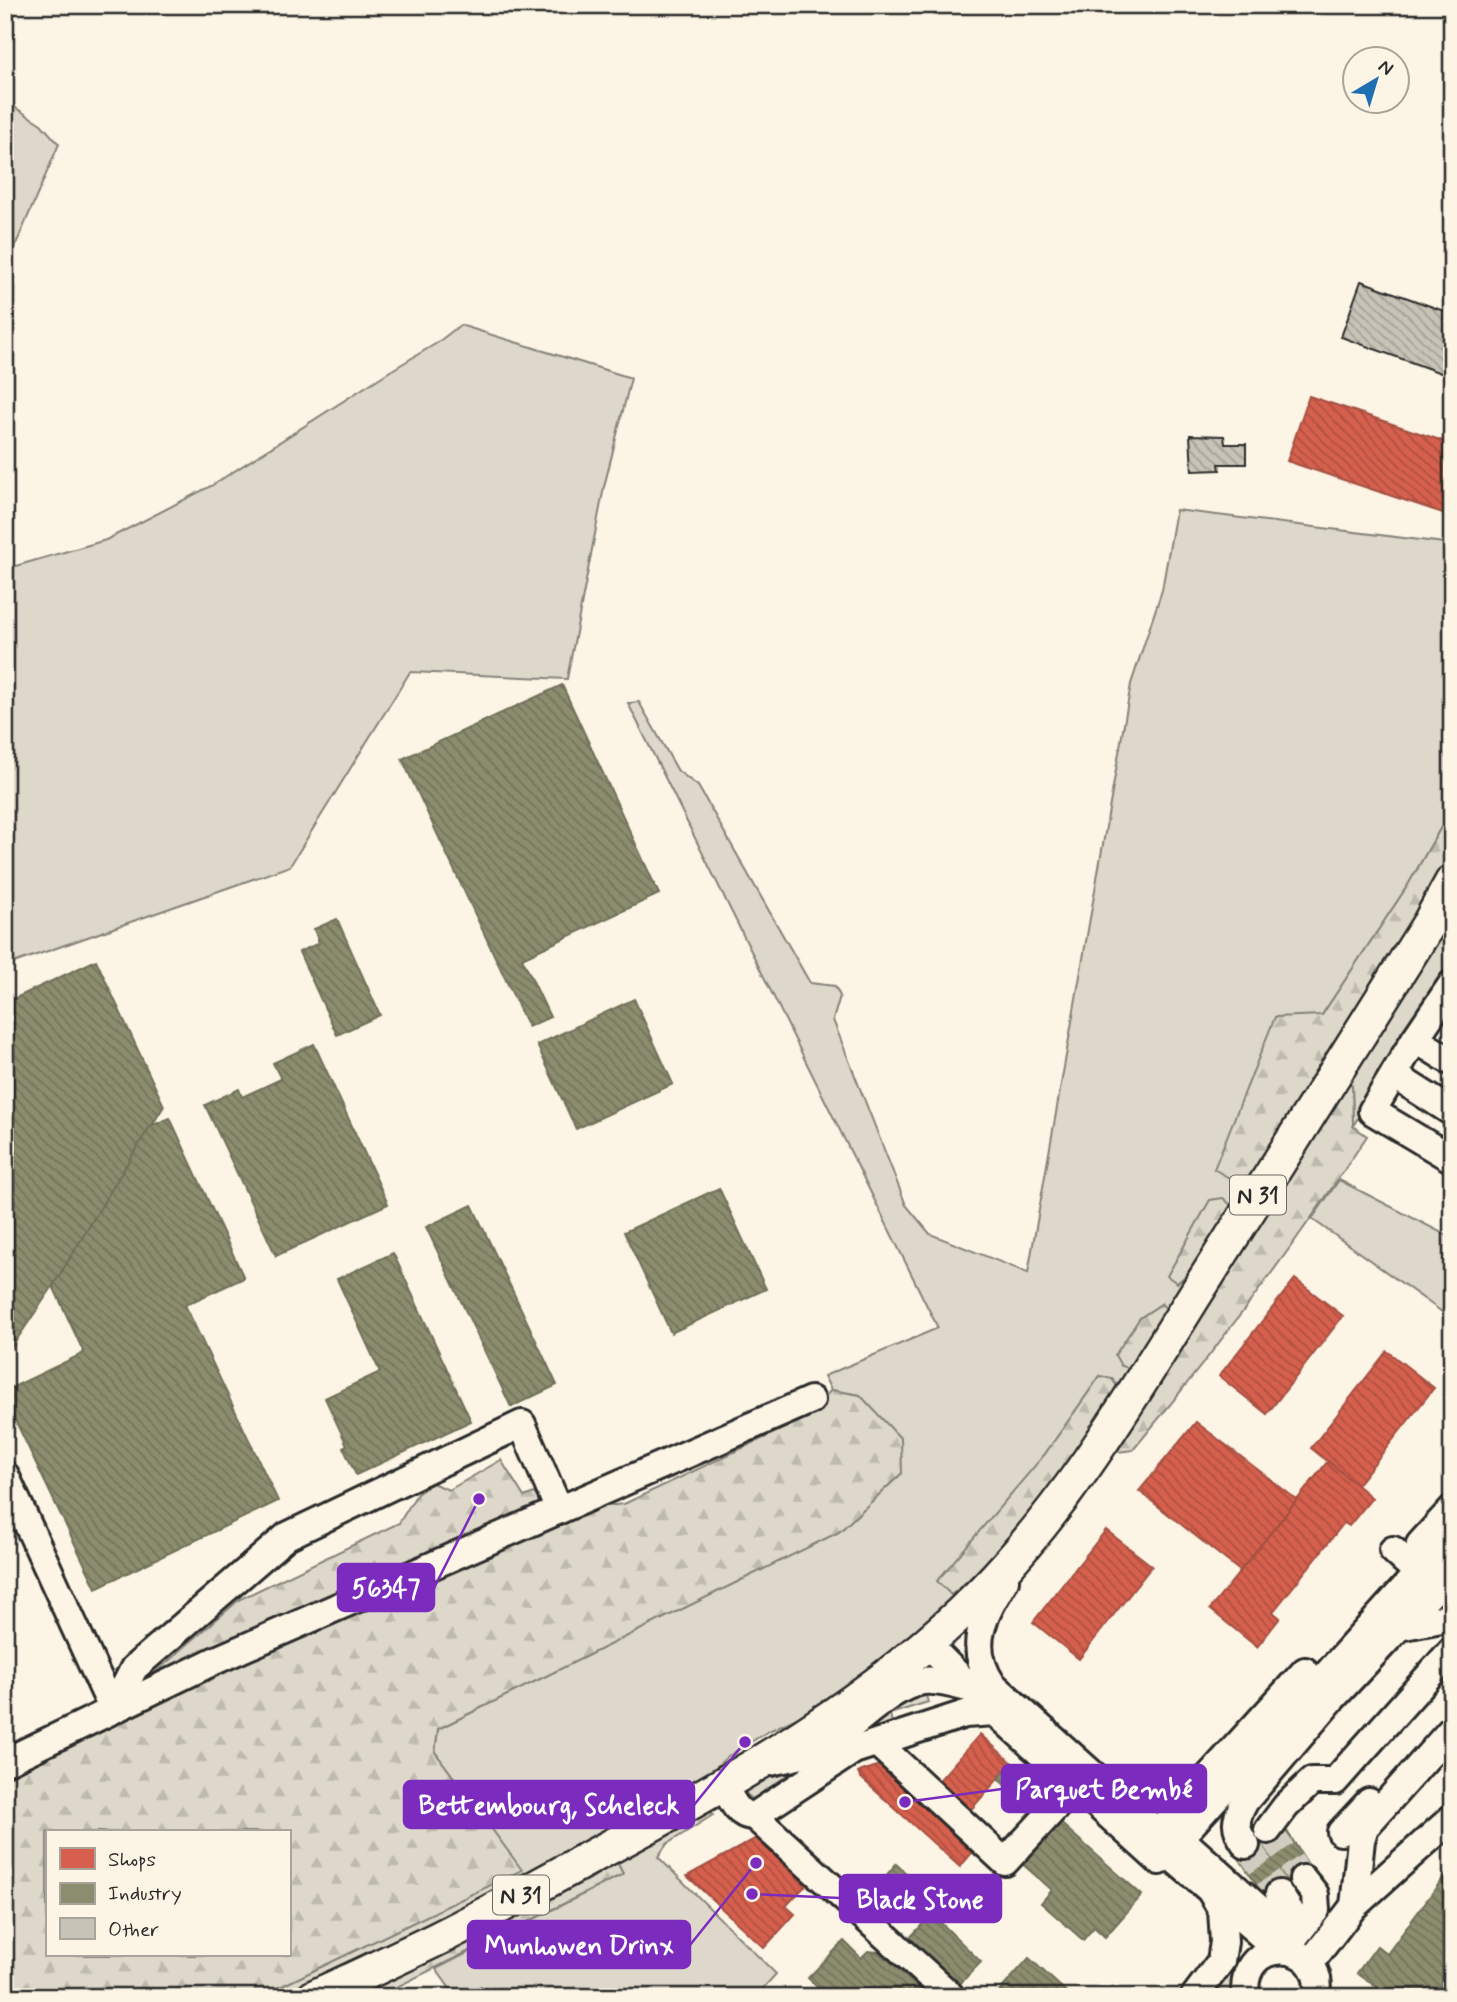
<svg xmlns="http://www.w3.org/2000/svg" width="1457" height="2002" font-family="Mynerve,sans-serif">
	<defs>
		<pattern id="forest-firs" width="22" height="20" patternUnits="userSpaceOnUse" patternTransform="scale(1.75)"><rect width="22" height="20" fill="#ded8ca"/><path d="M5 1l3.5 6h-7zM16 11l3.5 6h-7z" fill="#bfbaae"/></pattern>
		<pattern id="shops-back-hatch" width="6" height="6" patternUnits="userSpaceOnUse" patternTransform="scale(1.75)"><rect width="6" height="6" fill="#d6604d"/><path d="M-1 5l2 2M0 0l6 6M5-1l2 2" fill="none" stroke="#ae4f40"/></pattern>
		<pattern id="industry-back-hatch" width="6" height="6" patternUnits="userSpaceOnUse" patternTransform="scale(1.75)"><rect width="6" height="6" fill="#8c8c6e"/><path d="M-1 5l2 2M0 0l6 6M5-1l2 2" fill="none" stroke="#73735b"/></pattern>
		<pattern id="building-back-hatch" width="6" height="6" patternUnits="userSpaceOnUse" patternTransform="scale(1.75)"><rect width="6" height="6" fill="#c8c3b7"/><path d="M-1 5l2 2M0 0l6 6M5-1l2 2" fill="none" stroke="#a39f95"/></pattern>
	</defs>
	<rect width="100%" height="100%" fill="#fcf5e5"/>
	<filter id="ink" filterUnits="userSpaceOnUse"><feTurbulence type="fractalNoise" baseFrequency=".0143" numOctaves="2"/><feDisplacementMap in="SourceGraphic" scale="14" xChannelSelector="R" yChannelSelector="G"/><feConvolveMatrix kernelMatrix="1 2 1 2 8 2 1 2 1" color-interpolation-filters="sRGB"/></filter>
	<g filter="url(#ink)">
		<g fill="#ded8ca" stroke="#84827a" stroke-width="2">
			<path d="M5,101l36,23 18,20 -54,126z"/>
			<path d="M460,325l171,53 -27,109 -37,192 -157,-7 -120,194 -285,100v-397l101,-29 105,-54 176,-113 50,-30z"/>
			<path d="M1176,510l276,34v264l-44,77 -86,130 -77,172 -92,153 8,-36 -21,14 -24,37 18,14 -15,20 -7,-10 -12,-3 -55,78 -94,141 23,-19 -34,35 -34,31 -90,67 -49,23 -40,25 -32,29 -172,93 -247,118h-17l262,-127 -86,-118 3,-23 401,-197 63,-59 -42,-78 -29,-5 -7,-14 114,-48 -310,-625 11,-1 39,69 20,15 112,197 25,3 5,10 -7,24 73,185 24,29 98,39 103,-589 31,-94z"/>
			<path d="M1452,909v63l-44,63 -55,91 -1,-40 -7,-5z"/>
			<path d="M1339,1180l113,58v81l-140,-100z"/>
			<path d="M924,1690l4,12 -38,12 3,14 -114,62 -25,10 -8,-6 1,-6z"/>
			<path d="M710,1809l3,6 -46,29 -9,13 118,117 -21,23h-267l-7,-11 -25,11 -20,-28 187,-95 -6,-12z"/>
			<path d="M1232,1966l-2,31h-16l-3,-5z"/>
		</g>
		<g fill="url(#forest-firs)" stroke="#84827a" stroke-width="2" fill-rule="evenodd">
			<path d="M1452,808v48l-207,331 -31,-18 61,-152 47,-2 86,-130z"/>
			<path d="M1345,1081l7,4 1,41 14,10c-72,109 -150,213 -234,314l-16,2z"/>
			<path d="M1223,1198l10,9 -36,59 -20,17 -10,-7 43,-76z"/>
			<path d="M1161,1304l7,5 -34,60 -13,-3 -6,-11 25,-37z"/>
			<path d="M1100,1376l12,3 7,10c-50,72 -100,150 -168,206l-14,-14 108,-127z"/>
			<path d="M831,1390l29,5 41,44 1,34 -63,59 -401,197 -3,23 87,118 -263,127h-254v-221l85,-43 498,-225 36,-4 182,-86zM47,1832h242v123h-242z"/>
			<path d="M501,1460l23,37 10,-4 8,13 -88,34 -304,137 90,-78 159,-76 18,-29 15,-11 17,7z"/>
			<path d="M617,1862l6,12 -246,123h-27l242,-119z"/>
		</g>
		<g fill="url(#shops-back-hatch)" stroke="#a35043" stroke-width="2">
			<path d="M1309,396l143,48v72l-165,-55z"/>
			<path d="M1295,1279l48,37 -76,98 -48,-38z"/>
			<path d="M1387,1351l47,37 -77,97 -46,-37z"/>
			<path d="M1196,1422l101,78 -57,71 -101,-80z"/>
			<path d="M1328,1461l44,37 -23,28 -5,-3 -71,89 7,6 -23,29 -47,-38z"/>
			<path d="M1106,1530l46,36 -73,93 -46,-37z"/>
			<path d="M980,1734l32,29 -45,51 -32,-29z"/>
			<path d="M884,1764l92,84 -16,19 -100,-90 -2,-4 4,-2z"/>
			<path d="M760,1836l49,46 -23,24 9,8 -31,34 -77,-72z"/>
		</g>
		<g fill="url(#industry-back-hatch)" stroke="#6f6f5a" stroke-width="2">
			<path d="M562,685l97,209 -137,64 28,59 -22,10 -126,-268z"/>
			<path d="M337,919l43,96 -43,20 -38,-83 20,-9 -5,-14z"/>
			<path d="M96,960l68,146 -111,180 -48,71v-354z"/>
			<path d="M634,999l39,85 -97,45 -39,-84z"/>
			<path d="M314,1044l74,160 -112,52 -71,-151 34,-16 3,8 39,-18 -8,-16z"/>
			<path d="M170,1118l74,160 -59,27 93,196 -182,87 -91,-189v-8l79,-38 -31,-67 97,-160z"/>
			<path d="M719,1188l47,101 -95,44 -47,-101z"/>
			<path d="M472,1205l85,180 -46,22 -85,-180z"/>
			<path d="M393,1253l78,168 -115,54 -13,-28 4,-2 -22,-47 55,-26 -43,-93z"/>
			<path d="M1012,1763l32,28 -15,16 -31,-28z"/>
			<path d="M1057,1820l85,75 -37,42 -11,-10 -11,13 -42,-37 11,-13 -32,-28z"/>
			<path d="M1281,1822l32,50 -45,30 -33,-50z"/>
			<path d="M896,1864l21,19 -29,33 -25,-23 11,-13 5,4z"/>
			<path d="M1452,1866v131h-62l-33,-24 20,-27 10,8z"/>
			<path d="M932,1914l49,48 -27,28 -49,-47z"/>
			<path d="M844,1941l17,17 7,-7 10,1 7,6 7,-8 49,47h-114l-19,-19z"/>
			<path d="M1029,1958l43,39h-74l-2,-2z"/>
		</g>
		<g fill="url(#building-back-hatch)" stroke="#2b2b2b" stroke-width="2">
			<path d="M1361,281l91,33v63l-111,-40z"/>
			<path d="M1190,435l34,1 1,8h21v20h-27l1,6 -28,1z"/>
		</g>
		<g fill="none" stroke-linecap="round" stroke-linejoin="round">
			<g stroke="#d2cdc0" stroke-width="26" stroke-dasharray="26 13" stroke-linecap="butt">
				<path d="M1268,1830l35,49"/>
				<path d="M1246,1845l33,49"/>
			</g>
			<defs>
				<g id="minor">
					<path d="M1415,1039l37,-55"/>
					<path d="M1452,1062l-37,-23 -43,72 80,48"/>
					<path d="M1394,1075l58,37"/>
					<path d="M5,1475l108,235 21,-42 153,-132 235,-112 37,86"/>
					<path d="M1420,1544l32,-35"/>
					<path d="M1393,1550l25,23"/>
					<path d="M1005,1580c-21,35 -39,65 -13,104l166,149"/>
					<path d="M1383,1616l38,-13 31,-31"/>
					<path d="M927,1644l68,68 164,149 293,-326"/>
					<path d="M877,1743l128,119 71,-77"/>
					<path d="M5,1762l209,-101 597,-261"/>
					<path d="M771,1762c12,-3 26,-5 37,-9 39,-15 76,-65 115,-72 15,-2 33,4 48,8"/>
					<path d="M724,1785c7,14 13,31 30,31l100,-66 111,-36 30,-2"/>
					<path d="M754,1816l196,179"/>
					<path d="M1268,1830l18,-24 26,-25h23l117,-131"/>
					<path d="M1341,1832l28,-30"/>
					<path d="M1180,1838l113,101 -2,12"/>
					<path d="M1151,1840l154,-169"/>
					<path d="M1153,1841l57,49 12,20 2,32 -3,19 -27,36"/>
					<path d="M1246,1845c-13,-18 -11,-26 -1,-44l86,-101 68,-73 53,-10"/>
					<path d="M1214,1894l64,56"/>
					<path d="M1279,1894l22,34"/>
					<path d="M1354,1906l7,-66 4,-13 87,-98"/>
					<path d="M1293,1939l23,-29 -1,-16 -12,-15"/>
					<path d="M1310,1963l44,-57 98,-88"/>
					<path d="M1246,1997c-9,-63 81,-61 71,0"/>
				</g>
				<path id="major" d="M314,1997c41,-19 82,-38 123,-58 57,-28 113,-60 169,-90 135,-72 267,-147 375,-256 87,-88 149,-194 214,-298 79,-124 157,-249 235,-373l22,-40"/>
			</defs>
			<use href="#minor" stroke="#2b2b2b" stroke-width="32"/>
			<use href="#major" stroke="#2b2b2b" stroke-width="38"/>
			<use href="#minor" stroke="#fcf5e5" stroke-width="26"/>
			<use href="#major" stroke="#fcf5e5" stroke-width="33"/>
		</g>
	</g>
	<g text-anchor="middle" stroke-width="7" stroke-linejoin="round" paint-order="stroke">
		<g fill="#fcf5e5" stroke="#6a6863" stroke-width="2">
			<rect x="1230" y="1175.5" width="56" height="39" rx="5"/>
			<rect x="493" y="1875.5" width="56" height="39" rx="5"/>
		</g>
		<g font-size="23" font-weight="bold" fill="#2b2b2b">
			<text x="1258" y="1203">N 31</text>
			<text x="521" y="1903">N 31</text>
		</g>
	</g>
	<path fill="none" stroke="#7b2cbf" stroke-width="2.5" d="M479 1499L434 1588M905 1802L1002 1789M745 1742L694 1805M752 1894L840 1898M756 1863L690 1945"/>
	<g fill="#7b2cbf" stroke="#fcf5e5" stroke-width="2.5">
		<circle cx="479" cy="1499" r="7"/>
		<circle cx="905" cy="1802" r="7"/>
		<circle cx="745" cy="1742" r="7"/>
		<circle cx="752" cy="1894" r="7"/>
		<circle cx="756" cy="1863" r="7"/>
	</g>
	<g fill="#7b2cbf" stroke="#7b2cbf" stroke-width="2.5">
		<rect x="338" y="1564" width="96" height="47" rx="7"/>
		<rect x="1002" y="1765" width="204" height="47" rx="7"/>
		<rect x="404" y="1781" width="290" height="47" rx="7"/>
		<rect x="840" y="1875" width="161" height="47" rx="7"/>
		<rect x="468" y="1921" width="222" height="47" rx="7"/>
	</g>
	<g font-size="26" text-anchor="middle" font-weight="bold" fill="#fff">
		<text x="386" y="1597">56347</text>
		<text x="1104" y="1798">Parquet Bembé</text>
		<text x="549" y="1814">Bettembourg, Scheleck</text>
		<text x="920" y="1908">Black Stone</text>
		<text x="579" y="1954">Munhowen Drinx</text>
	</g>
	<rect width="1457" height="2002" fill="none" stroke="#fcf5e5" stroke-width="28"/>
	<rect x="14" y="14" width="1429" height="1974" fill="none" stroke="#2b2b2b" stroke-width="2.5" filter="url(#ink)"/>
	<rect x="46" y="1830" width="245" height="126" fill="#fcf5e5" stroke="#a8a49b" stroke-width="2"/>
	<rect x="60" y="1848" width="35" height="21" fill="#d6604d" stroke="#a8a49b" stroke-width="2"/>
	<text x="108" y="1866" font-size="21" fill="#2b2b2b">Shops</text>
	<rect x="60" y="1883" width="35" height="21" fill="#8c8c6e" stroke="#a8a49b" stroke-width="2"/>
	<text x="108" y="1900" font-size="21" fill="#2b2b2b">Industry</text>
	<rect x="60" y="1918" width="35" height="21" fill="#c8c3b7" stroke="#a8a49b" stroke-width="2"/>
	<text x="108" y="1936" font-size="21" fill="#2b2b2b">Other</text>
	<g transform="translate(1376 80) rotate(38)"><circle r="33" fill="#fcf5e5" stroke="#a8a49b" stroke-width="2"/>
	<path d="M0-5L12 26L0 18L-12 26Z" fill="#1f6fb2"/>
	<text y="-10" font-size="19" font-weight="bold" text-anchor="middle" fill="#2b2b2b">N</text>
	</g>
</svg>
